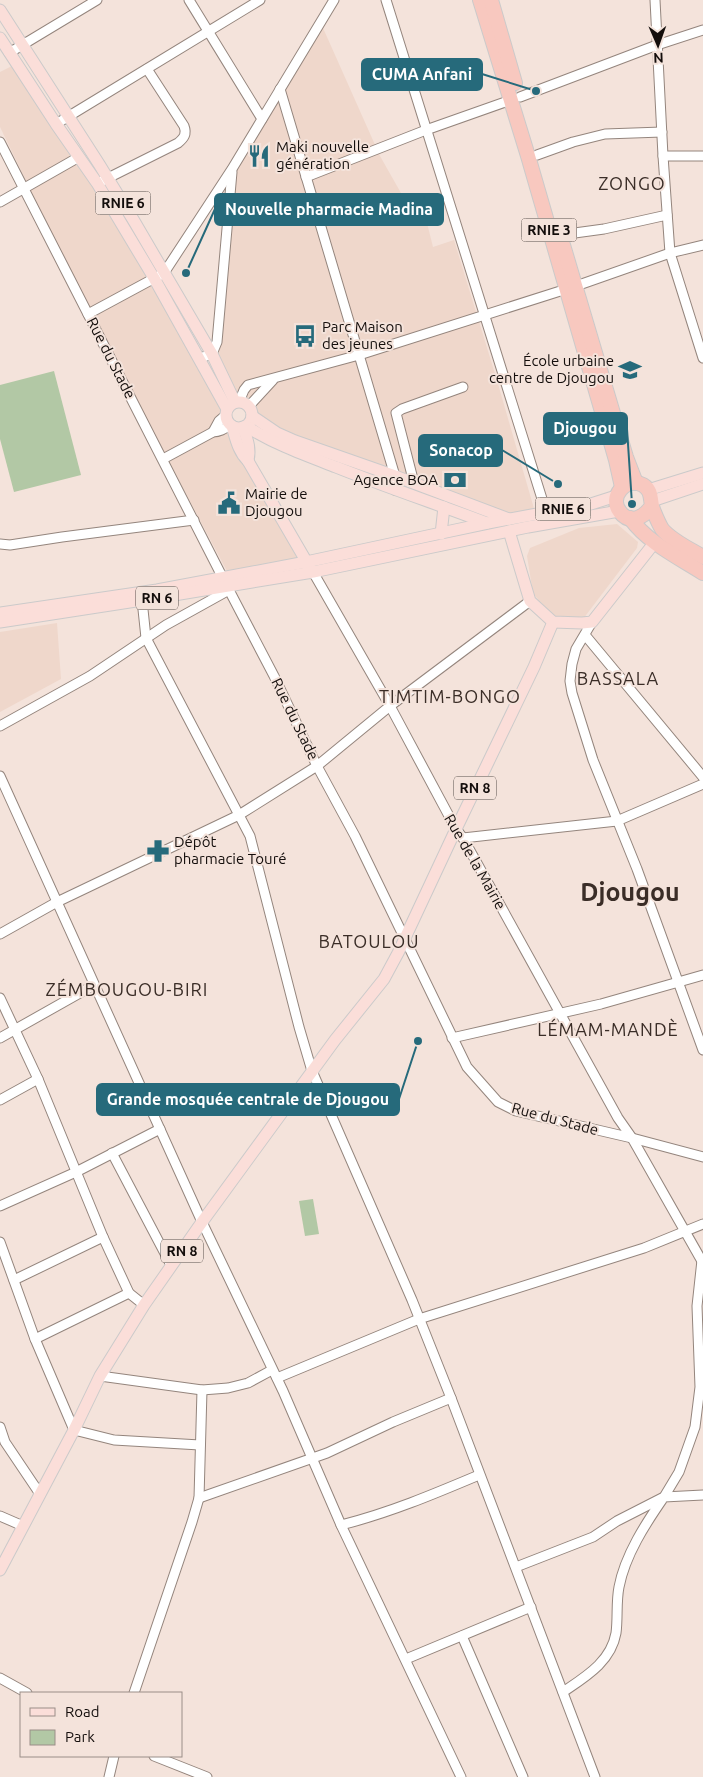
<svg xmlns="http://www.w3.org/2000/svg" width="703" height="1777" font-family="Ubuntu,sans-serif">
	<rect width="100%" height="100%" fill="#f4e3db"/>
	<g fill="#efd7cb">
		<path d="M323,28l57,128 38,67h9l6,24 21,-7 42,137 39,135 -24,5 -220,-79 -47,-27 -27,-48 18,-193z"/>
		<path d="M12,66l147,221 138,271 -69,15 -134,-252 -94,-194v-55z"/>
		<path d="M617,524l21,18 -1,6 -54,71 -25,-1 -15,-12 -10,-13 -6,-37 3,-8 49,-20z"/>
		<path d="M57,623l4,56 -61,33v-80z"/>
	</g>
	<g fill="#b2c8a5">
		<path d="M54,371l27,104 -67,17 -14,-53v-54z"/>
		<path d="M313,1199l6,35 -14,2 -6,-35z"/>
	</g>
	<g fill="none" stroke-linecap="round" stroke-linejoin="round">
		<defs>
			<g id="minor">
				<path d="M189,0l73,119"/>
				<path d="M386,0l162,518"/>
				<path d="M655,0l8,156 7,97 33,105"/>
				<path d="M9,53l88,-53"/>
				<path d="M280,89l115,387v14"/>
				<path d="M520,97l137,-52 46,-15"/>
				<path d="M56,124l204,-124"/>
				<path d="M0,142l229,448 45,86 43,90 38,70 112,231 31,35 18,9 116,27 71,19"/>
				<path d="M537,155l36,-13 32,-8 57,-2"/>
				<path d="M663,156h40"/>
				<path d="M306,177l120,-47 85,-30"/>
				<path d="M102,181l76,-38c6,-5 9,-9 6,-17l-37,-57"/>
				<path d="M0,202l79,-45"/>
				<path d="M560,235l44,-6 63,-14"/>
				<path d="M88,314l76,-41 68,-104 102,-169"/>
				<path d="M200,358l12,-4 5,-12 15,-170"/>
				<path d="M239,402l5,-12 4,-5 111,-30 217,-69 94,-33 33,-8"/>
				<path d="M249,406l24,-26"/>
				<path d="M213,432l6,-11 7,-6"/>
				<path d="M163,459l50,-27c7,0 11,-3 17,-7"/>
				<path d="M414,483l-18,-70 6,-4 61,-22"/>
				<path d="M0,544l10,1 52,-8 132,-17"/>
				<path d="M313,572l77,134 66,123 7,9 155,280 14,20 71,125"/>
				<path d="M144,594l-2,6 4,38 104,198 49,191 13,44 100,229 39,98 144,379"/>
				<path d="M592,622l-16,27 -4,15 -2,17 2,12 21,67 44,109 66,181"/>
				<path d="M585,635l118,142"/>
				<path d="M0,726l90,-50 76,-51 63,-35"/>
				<path d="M0,776l202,446 81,169 58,134 120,252"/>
				<path d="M463,838l154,-17 86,-37"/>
				<path d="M0,934l57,-32 182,-87 78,-49 73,-60 140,-105"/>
				<path d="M0,998l38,81 65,158 26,56 15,12"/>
				<path d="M0,1038l94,-53"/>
				<path d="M452,1038l149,-34 102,-29"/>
				<path d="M0,1100l38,-21"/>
				<path d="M112,1153l59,112"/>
				<path d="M0,1206l76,-34 84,-43"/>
				<path d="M0,1242l35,97 39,91 40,10 86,5"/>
				<path d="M14,1280l89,-43"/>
				<path d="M35,1339l94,-46"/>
				<path d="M100,1376l102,14 26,-2 20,-5 24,-13"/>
				<path d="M277,1378l142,-59 225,-71 59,-24"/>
				<path d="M0,1427l5,15 35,52"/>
				<path d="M199,1498l128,-45 66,-31 58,-24"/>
				<path d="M0,1516l23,10"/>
				<path d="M341,1525c48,-12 93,-31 138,-50"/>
				<path d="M516,1567l77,-30 24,-16 47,-24 15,-25 16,-45 5,-40 -3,-81 5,-46"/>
				<path d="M462,1636l61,141"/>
				<path d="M406,1659l125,-52"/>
				<path d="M0,1678l27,15"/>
				<path d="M563,1692c22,-15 48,-30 53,-59 2,-15 0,-31 3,-46 6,-32 27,-64 45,-90l39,-2"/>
				<path d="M134,1693l58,-171 7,-24 3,-108"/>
				<path d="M154,1756l53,21"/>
				<path d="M109,1777l5,-21"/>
			</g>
			<g id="major">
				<path d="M0,10l99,154 35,57 78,133 23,48"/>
				<path d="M0,38l56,86 41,59 57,95 73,131"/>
				<circle cx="239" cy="415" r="13"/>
				<path d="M252,416l25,17 18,8 100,35 114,43"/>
				<path d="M232,426c4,13 6,25 16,35l61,105"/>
				<path d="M246,426c28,18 59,29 90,41 50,20 101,37 151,56"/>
				<path d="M243,427c4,12 8,21 5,34"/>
				<path d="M648,490l55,-17"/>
				<path d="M652,501l51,-17"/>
				<path d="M509,531l21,70 23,21 29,1 10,-1 63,-80"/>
				<path d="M441,534l3,-27"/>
				<path d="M0,613l157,-23 149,-28 182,-39 103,-19 25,-8"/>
				<path d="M0,622l162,-25 151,-25 215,-45 91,-16"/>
				<path d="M0,1570l74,-140 26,-54 44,-71 58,-83 133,-182 49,-61 14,-26 58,-124 78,-162 19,-45"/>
			</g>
			<g id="highway">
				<path d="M480,0l48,156 88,304 6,27"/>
				<path d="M491,0l24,83"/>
				<path d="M563,245l63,212 10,26"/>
				<path d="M651,507c-7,10 -21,18 -31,5 -12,-15 6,-36 23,-27 11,7 6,17 11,27 2,5 5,12 8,17 10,12 28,20 41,28"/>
				<path d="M630,518c18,25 48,39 73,55"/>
			</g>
		</defs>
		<use href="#minor" stroke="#94857d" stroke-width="11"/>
		<use href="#major" stroke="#cbcaca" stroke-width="13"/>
		<use href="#highway" stroke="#cbcaca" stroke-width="16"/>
		<use href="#minor" stroke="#fff" stroke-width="9"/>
		<use href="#major" stroke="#fbded9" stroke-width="11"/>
		<use href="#highway" stroke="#f8c8bf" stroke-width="14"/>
	</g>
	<defs>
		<symbol id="restaurant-bare" viewBox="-9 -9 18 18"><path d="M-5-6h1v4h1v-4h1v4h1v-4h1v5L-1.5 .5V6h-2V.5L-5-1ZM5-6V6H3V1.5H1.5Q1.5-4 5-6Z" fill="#266a7b" stroke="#f4e3db" stroke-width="2.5" paint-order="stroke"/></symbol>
		<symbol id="bus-bare" viewBox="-9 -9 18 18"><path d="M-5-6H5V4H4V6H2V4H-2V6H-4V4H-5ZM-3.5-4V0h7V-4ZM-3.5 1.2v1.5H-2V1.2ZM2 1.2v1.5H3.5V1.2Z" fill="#266a7b" stroke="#f4e3db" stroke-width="2.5" paint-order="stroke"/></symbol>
		<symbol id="school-bare" viewBox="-9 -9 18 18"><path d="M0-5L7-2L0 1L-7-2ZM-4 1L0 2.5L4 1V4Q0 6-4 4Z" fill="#266a7b" stroke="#f4e3db" stroke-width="2.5" paint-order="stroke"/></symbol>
		<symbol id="bank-bare" viewBox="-9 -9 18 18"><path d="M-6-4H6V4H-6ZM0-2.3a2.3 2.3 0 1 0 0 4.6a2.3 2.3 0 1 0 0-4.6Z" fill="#266a7b" stroke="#f4e3db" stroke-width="2.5" paint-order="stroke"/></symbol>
		<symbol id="civic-bare" viewBox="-9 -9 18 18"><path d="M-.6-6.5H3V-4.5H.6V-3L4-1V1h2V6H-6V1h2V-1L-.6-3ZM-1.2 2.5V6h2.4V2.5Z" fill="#266a7b" stroke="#f4e3db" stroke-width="2.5" paint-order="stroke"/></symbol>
		<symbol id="pharmacy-bare" viewBox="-9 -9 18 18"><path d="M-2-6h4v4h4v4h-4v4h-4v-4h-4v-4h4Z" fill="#266a7b" stroke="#f4e3db" stroke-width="2.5" paint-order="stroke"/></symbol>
	</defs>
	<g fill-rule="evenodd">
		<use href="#restaurant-bare" x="243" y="140" width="32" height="32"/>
		<use href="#bus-bare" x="289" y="320" width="32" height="32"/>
		<use href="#school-bare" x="614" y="354" width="32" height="32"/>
		<use href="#bank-bare" x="439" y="464" width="32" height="32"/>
		<use href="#civic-bare" x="213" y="487" width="32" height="32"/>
		<use href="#pharmacy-bare" x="142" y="835" width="32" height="32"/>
	</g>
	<g text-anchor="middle" stroke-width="4" stroke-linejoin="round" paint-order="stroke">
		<g fill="#f4e3db" stroke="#574e4a" stroke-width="1">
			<rect x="95.5" y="191.5" width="55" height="23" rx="4"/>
			<rect x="521.5" y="218.5" width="55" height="23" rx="4"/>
			<rect x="535.5" y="497.5" width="55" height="23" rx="4"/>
			<rect x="136" y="586.5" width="42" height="23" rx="4"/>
			<rect x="454" y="776.5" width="42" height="23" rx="4"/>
			<rect x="161" y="1239.5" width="42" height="23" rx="4"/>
		</g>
		<g font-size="14" font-weight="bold" fill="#140e0c">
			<text x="123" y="208">RNIE 6</text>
			<text x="549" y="235">RNIE 3</text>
			<text x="563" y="514">RNIE 6</text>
			<text x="157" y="603">RN 6</text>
			<text x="475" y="793">RN 8</text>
			<text x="182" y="1256">RN 8</text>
		</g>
		<g font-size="15" fill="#140e0c" stroke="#f4e3db" text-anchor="start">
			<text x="276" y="152">Maki nouvelle<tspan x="276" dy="17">génération</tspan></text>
			<text x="322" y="332">Parc Maison<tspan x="322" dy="17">des jeunes</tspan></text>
			<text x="614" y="366" text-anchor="end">École urbaine<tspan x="614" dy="17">centre de Djougou</tspan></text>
			<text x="438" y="485" text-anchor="end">Agence BOA</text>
			<text x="245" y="499">Mairie de<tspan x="245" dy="17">Djougou</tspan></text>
			<text x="174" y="847">Dépôt<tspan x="174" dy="17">pharmacie Touré</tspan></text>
		</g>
		<g font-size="15" fill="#140e0c" stroke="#f4e3db">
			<text transform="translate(111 358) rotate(63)" y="5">Rue du Stade</text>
			<text transform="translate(295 719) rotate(64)" y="5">Rue du Stade</text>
			<text transform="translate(475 862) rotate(60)" y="5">Rue de la Mairie</text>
			<text transform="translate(555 1119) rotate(15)" y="5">Rue du Stade</text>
		</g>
		<g font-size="18" letter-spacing="1" fill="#3a2d27" stroke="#f4e3db">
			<text x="632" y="190">ZONGO</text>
			<text x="618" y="685">BASSALA</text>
			<text x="450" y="703">TIMTIM-BONGO</text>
			<text x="369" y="948">BATOULOU</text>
			<text x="127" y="996">ZÉMBOUGOU-BIRI</text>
			<text x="608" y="1036">LÉMAM-MANDÈ</text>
		</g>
		<g font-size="25" font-weight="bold" fill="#3a2d27" stroke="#f4e3db">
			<text x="630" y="901">Djougou</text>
		</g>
	</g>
	<path fill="none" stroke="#266a7b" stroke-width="2" d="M536 91L482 74M186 273L215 209M632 504L627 429M558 484L502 450M418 1041L399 1099"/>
	<g fill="#266a7b" stroke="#f4e3db" stroke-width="2">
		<circle cx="536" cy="91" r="5"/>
		<circle cx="186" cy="273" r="5"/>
		<circle cx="632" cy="504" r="5"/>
		<circle cx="558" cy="484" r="5"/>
		<circle cx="418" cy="1041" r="5"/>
	</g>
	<g fill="#266a7b" stroke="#266a7b" stroke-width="2">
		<rect x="362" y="59" width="120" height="31" rx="5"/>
		<rect x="215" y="194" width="228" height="31" rx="5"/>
		<rect x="544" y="413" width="83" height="31" rx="5"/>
		<rect x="419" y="435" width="83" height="31" rx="5"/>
		<rect x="97" y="1084" width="302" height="31" rx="5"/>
	</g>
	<g font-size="16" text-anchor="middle" font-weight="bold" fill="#fff">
		<text x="422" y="80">CUMA Anfani</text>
		<text x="329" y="215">Nouvelle pharmacie Madina</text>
		<text x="585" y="434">Djougou</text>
		<text x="461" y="456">Sonacop</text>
		<text x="248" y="1105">Grande mosquée centrale de Djougou</text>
	</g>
	<rect x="20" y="1692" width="162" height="65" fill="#f4e3db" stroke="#9a8e88"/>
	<rect x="30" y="1708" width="25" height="8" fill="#fbded9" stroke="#9a8e88"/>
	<text x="65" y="1717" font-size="15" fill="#140e0c">Road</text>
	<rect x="30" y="1730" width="25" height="15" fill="#b2c8a5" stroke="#9a8e88"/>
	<text x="65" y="1742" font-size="15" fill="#140e0c">Park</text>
	<g transform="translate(658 45) rotate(178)" stroke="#f4e3db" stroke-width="4" paint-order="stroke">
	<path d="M0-4L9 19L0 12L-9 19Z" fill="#140e0c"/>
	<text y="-8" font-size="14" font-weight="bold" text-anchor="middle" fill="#140e0c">N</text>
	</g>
</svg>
